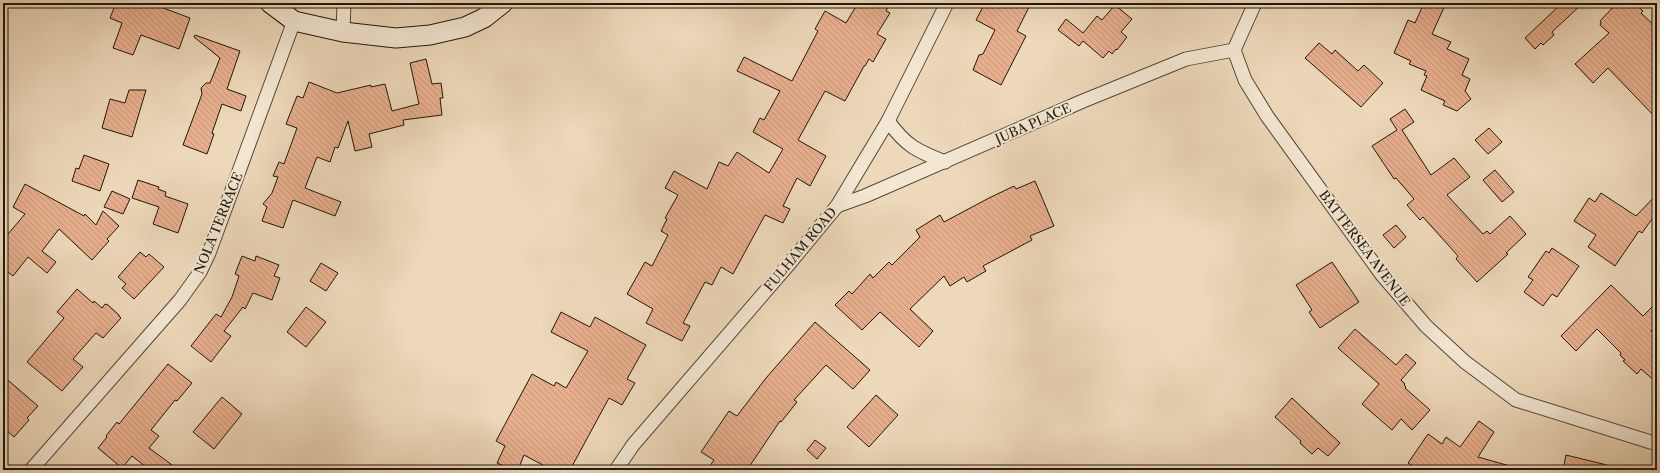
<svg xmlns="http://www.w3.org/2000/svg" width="1660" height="473" font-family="'Libre Caslon Text',serif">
	<defs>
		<pattern id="building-back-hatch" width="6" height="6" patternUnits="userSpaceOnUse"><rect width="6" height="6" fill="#e8af8e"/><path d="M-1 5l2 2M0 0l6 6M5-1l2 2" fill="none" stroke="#c79679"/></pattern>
	</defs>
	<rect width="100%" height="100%" fill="#edd8b9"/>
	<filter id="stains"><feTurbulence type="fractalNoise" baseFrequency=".005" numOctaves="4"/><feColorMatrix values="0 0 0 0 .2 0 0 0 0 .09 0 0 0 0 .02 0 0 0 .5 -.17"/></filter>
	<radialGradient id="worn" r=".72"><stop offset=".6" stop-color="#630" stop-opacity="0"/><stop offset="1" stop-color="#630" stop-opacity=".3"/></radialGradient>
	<g fill="url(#building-back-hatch)" stroke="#1f170e">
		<path d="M116,3h34l40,15 -11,31 -38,-14 -8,20 -20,-7 9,-25 -12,-5z"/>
		<path d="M858,3h32l-4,8 4,2 -13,21 9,5 -13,23 -4,-3 -4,7h-1l-19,35 -20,-10 -27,49 28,16 -16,30 -13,-8 -14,28 7,3 -7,14 -18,-8 -32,59 -12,-7 -9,18 -7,-3 -22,41 7,3 -8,15 -36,-18 7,-14 -26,-15 18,-32 7,4 16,-31 -7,-4 6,-12 -2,-1 13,-23 -13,-7 9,-17 33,18 12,-27 9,4 9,-14 32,21 14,-24 -30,-17 7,-14 4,2 16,-29 -43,-20 7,-14 48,24 26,-50 -3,-2 10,-18 21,12z"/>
		<path d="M985,3h46l-14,28 9,5 -25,49 -28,-15 6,-15 4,-1 12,-24 -19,-10z"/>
		<path d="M1424,3h22l-14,31 19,8 -4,7 22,10 -7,16 8,4 -5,12 6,8 -14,12 -14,-6 2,-4 -24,-11 6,-14 -3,-1 2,-4 -17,-7 2,-3 -17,-8 14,-33 7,3z"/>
		<path d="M1562,3h21l-31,29 2,3 -11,10 -2,-2 -6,6 -10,-11z"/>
		<path d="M1617,3h17l9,8 -2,2 16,15v91l-49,-51 -15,15 -18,-19 34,-31 -9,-8 1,-2 -1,-2z"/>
		<path d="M1115,5l17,14 -11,13 6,5 -10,13 -1,-1 -4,5 -3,-3 -6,7 -20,-17 -4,5 -21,-16 8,-11 17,14 14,-17 5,4z"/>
		<path d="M195,35l45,16 -13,38 19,7 -5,15 -19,-7 -10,29 2,1 -7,20 -24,-9 19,-51 -1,-6 5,-5h4l10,-25 -26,-21z"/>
		<path d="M1319,43l13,11 3,-4 23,21 6,-6 19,18 -22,24 -56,-49z"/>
		<path d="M426,59l6,25 9,-1 2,15h-3l2,17 -39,5 1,5 -35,9 3,13 -17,4 -7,-30 -10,27 -3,-1 -5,15 -13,-5 -12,31 36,14 -6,14 -42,-16 -10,28 -21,-7 5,-14 -4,-3 9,-11 6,-16 -5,-1 6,-14 5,2 13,-36 -11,-4 11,-28 6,2 6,-16 28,11 34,-8v2l14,-3 7,27 27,-7 -9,-41z"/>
		<path d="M129,90h17l-14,47 -30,-9 8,-29 15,4z"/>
		<path d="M1405,109l9,13 -12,8 29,45 23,-17 16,19 -23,18 36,39 4,-3 3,3 20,-18 16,18 -20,19 2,1 -31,28 -21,-23 2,-3 -35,-39 -3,3 -13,-15 7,-6 -18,-21 -2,1 -22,-33 25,-16 -7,-11z"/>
		<path d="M1489,128l13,14 -14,12 -13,-14z"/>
		<path d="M84,155l25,9 -9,27 -28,-10 4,-13 3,1z"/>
		<path d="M1495,170l19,22 -12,10 -19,-22z"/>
		<path d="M138,180l21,7 -1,2 8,3 -1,4 23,8 -10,29 -25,-9 6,-17 -27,-9z"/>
		<path d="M1035,181l19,45 -24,10 2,4 -49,26 3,5 -19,11 -3,-5 -14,9 -6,-10 -34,33 23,22 -14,16 -39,-35 -18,18 -27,-25 14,-14 3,3 18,-20 3,4 16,-16 3,3 28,-28 -4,-7 24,-15 4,7 45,-24 25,-12 2,3z"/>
		<path d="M25,184l59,32 1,-2 11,11 7,-14 16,15 -12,13 2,2 -17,19 -33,-31 -17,22 14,11 -9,11 -19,-16 -15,19 -10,-8v-28l22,-26 -12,-7z"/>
		<path d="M112,191l18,8 -7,15 -19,-7z"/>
		<path d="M1601,193l35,23 21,-22v18l-15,21 -3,-2 -24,35 -27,-19 8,-12 -22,-14 15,-23 6,4z"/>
		<path d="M1396,225l10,12 -12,11 -11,-13z"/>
		<path d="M1552,248l27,18 -22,31 -5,-3 -9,12 -19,-14 9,-12 -5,-3 18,-26 3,2z"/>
		<path d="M140,252l6,5 3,-3 15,13 -30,32 -12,-11 4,-4 -8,-7z"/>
		<path d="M242,256l13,5 1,-5 23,9 -5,11 6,2 -8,22 -19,-7 -8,16 -2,-2 -19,24 7,5 -20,26 -20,-16 25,-32 5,3 11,-20 7,-21 -4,-2z"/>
		<path d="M1332,262l27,40 -39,26 -11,-16 3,-2 -16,-25z"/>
		<path d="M321,263l17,10 -12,18 -16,-10z"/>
		<path d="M1611,285l32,31 14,-14v22l-6,7 6,6v46l-16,-14 -4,5 -14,-13 2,-1 -5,-5 1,-2 -24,-24 -21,22 -15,-15z"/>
		<path d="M77,289l16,14 1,-2 8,7 3,-4 3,1 11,10v1l2,2 -18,20 -7,-5 -23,26 10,8 -21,24 -35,-29 37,-44 -7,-6z"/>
		<path d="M306,307l20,15 -20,25 -19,-15z"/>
		<path d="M561,312l29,15 5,-10 51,28 -19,34 8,4 -13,22 -13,-7 -39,72h-18l-28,-15 -6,15h-5l-16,-7 8,-17 -9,-5 36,-67 22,12 2,-4 10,6 22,-37 -37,-19z"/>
		<path d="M815,322l55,48 -17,19 -27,-24 -32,35 3,2 -16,20 -1,-1 -33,49h-40l7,-10 -13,-8 28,-41 8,5 29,-38z"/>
		<path d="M1355,329l41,36 10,-11 10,9 -15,17 4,4 -1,1 2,2 -1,1 25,22 -18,20 -11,-11 -9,11 -30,-26 17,-20 -41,-36z"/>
		<path d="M168,364l24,19 -15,18 -2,-1 -24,30 8,6 -10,12 30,22h-29l-18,-14 -10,12 -24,-20 9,-11 -1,-1 11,-14 2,2z"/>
		<path d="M3,376l35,30 -11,12 2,2 -15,17 -11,-10z"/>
		<path d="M876,395l22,20 -29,32 -22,-20z"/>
		<path d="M222,397l20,17 -28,35 -21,-17z"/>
		<path d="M1292,398l48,45 -12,13 -10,-8 -6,6 -12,-11 1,-2 -26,-24z"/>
		<path d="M1479,421l15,11 -16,25 32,9 -1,4h-90l-11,-7 20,-29 14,10 4,-7 14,10z"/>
		<path d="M815,440l11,8 -9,11 -10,-9z"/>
		<path d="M1566,455l41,10v5h-44z"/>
	</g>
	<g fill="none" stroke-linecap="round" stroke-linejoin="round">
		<defs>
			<g id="minor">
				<path d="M1255,3l-21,47 11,30 22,36 115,159 44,51 39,36 51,38 141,44"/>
				<path d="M343,32l1,-29"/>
				<path d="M888,121c18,25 29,30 57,41"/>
				<path d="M837,206l28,-10 218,-95 103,-42 48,-9"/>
				<path d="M31,470l149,-170 20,-28 9,-19 85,-232"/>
				<path d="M616,470l17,-25 156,-181 48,-58 51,-85 59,-118"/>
			</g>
			<path id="secondary" d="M270,3l24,18 49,11 53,6 34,-3 35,-8 19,-9 19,-15"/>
		</defs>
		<use href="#minor" stroke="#524739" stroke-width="15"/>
		<use href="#secondary" stroke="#1f170e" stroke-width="21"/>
		<use href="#minor" stroke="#f3e6d2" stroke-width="13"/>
		<use href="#secondary" stroke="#f3e6d2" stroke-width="19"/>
	</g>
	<g text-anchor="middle" stroke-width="4" stroke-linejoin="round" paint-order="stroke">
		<g font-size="13" fill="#1f170e" stroke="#f3e6d2">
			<text transform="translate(1033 123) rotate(-24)" y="5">JUBA PLACE</text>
			<text transform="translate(218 223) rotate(-68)" y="5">NOLA TERRACE</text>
			<text transform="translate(1365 248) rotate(53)" y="5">BATTERSEA AVENUE</text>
			<text transform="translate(800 249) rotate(-50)" y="5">FULHAM ROAD</text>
		</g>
	</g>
	<rect width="1660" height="473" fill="none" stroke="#edd8b9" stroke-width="16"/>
	<rect x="4" y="4" width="1652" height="465" fill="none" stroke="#1f170e" stroke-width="2"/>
	<rect x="8" y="8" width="1644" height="457" fill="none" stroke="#1f170e"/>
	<rect width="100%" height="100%" filter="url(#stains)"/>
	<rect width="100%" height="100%" fill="url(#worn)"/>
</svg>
